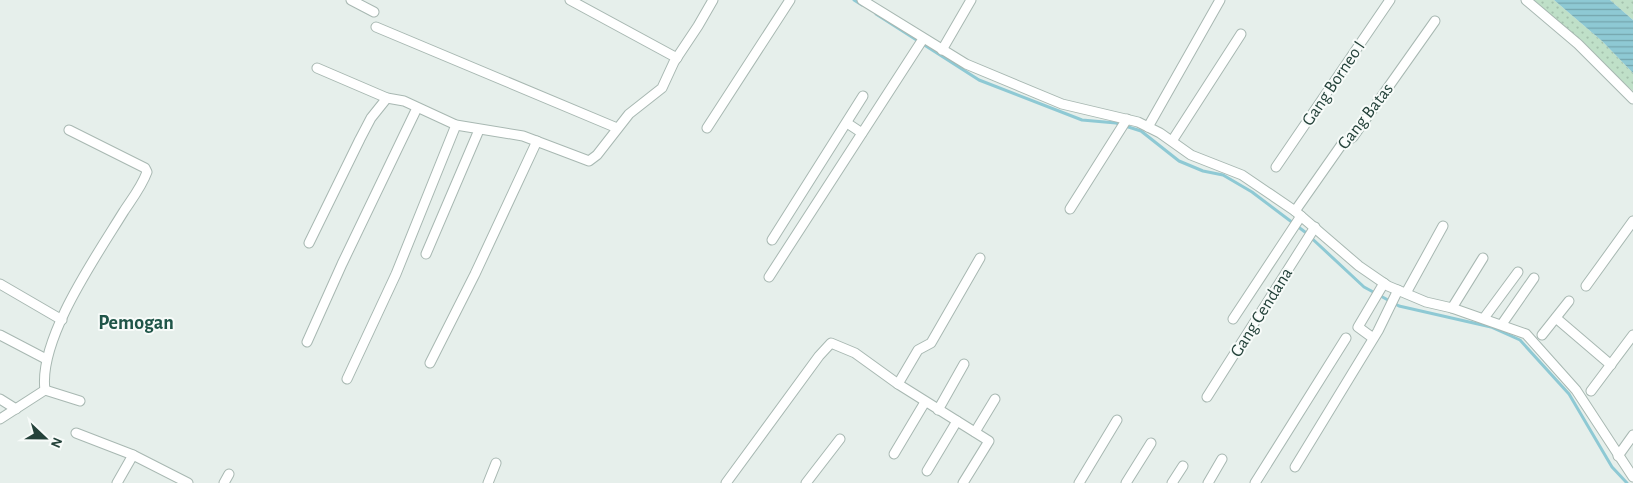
<svg xmlns="http://www.w3.org/2000/svg" width="1633" height="483" font-family="'Alegreya Sans',sans-serif">
	<defs>
		<pattern id="grass-dots" width="8" height="8" patternUnits="userSpaceOnUse" patternTransform="scale(1.25)"><rect width="8" height="8" fill="#bfe0c8"/><path d="M2 2h.1M6 6h.1" fill="none" stroke="#a4c1ad" stroke-width="1.8" stroke-linecap="round"/></pattern>
		<pattern id="water-rules" width="6" height="5" patternUnits="userSpaceOnUse" patternTransform="scale(1.25)"><rect width="6" height="5" fill="#8ec9d4"/><path d="M0 2.5h6" fill="none" stroke="#74a5ad"/></pattern>
	</defs>
	<rect width="100%" height="100%" fill="#e6efeb"/>
	<g fill="url(#grass-dots)">
		<path d="M1532,0h22l48,41 31,32v18z"/>
		<path d="M1610,0h23v20z"/>
	</g>
	<path fill="url(#water-rules)" d="M1554,0h56l23,20v53l-31,-32z"/>
	<g fill="none" stroke-linecap="round" stroke-linejoin="round">
		<g stroke="#8ec9d4" stroke-width="3">
			<path d="M854,0l8,5"/>
			<path d="M876,14l103,66 103,40 34,3 25,8 38,30 24,10 20,4 29,17 53,40 59,55 35,19 92,21 29,13 49,54 43,73 15,16"/>
		</g>
		<defs>
			<g id="minor">
				<path d="M351,0l23,12"/>
				<path d="M570,0l107,58"/>
				<path d="M862,0l104,64 96,40 76,18 22,11 31,22 51,20 53,36 64,55 29,20 38,16 26,6 74,26 50,56 57,87"/>
				<path d="M1526,0l52,44 55,55"/>
				<path d="M376,27l241,101"/>
				<path d="M942,50l29,-50"/>
				<path d="M317,68l70,30 17,3 52,24 67,11 66,25 8,-6 32,-41 33,-26 12,-26 24,-36 15,-26"/>
				<path d="M847,123l15,10"/>
				<path d="M1148,127l72,-127"/>
				<path d="M707,128l83,-128"/>
				<path d="M1172,141l69,-107"/>
				<path d="M1276,167l114,-167"/>
				<path d="M1070,209l57,-90"/>
				<path d="M1295,211l47,-67 11,-7 82,-116"/>
				<path d="M772,240l91,-144"/>
				<path d="M309,243l51,-104 11,-21 16,-20"/>
				<path d="M426,254l53,-124"/>
				<path d="M769,277l154,-238"/>
				<path d="M0,284l62,36"/>
				<path d="M1586,286l47,-65"/>
				<path d="M1406,293l37,-67"/>
				<path d="M1452,308l31,-50"/>
				<path d="M1484,318l34,-46"/>
				<path d="M1556,318l55,47"/>
				<path d="M1233,319l68,-103"/>
				<path d="M1502,324l32,-46"/>
				<path d="M0,335l46,24"/>
				<path d="M1542,335l27,-34"/>
				<path d="M1373,338l-15,-11 26,-44"/>
				<path d="M307,342l35,-78 75,-156"/>
				<path d="M430,363l45,-89 62,-133"/>
				<path d="M347,379l49,-105 60,-149"/>
				<path d="M898,384l20,-34 13,-7 49,-85"/>
				<path d="M45,390c-7,-51 52,-135 79,-179 8,-12 18,-25 23,-39l-2,-4 -76,-38"/>
				<path d="M1591,391l42,-56"/>
				<path d="M1207,397l108,-170"/>
				<path d="M0,399l16,10"/>
				<path d="M938,410l26,-46"/>
				<path d="M0,419l45,-29 35,11"/>
				<path d="M975,432l20,-33"/>
				<path d="M76,433l57,22 55,28"/>
				<path d="M894,454l31,-52"/>
				<path d="M1618,456l15,-21"/>
				<path d="M1295,467l83,-136 20,-41"/>
				<path d="M927,471l30,-50"/>
				<path d="M117,483l16,-28"/>
				<path d="M224,483l5,-9"/>
				<path d="M488,483l8,-20"/>
				<path d="M726,483l93,-127 12,-13 24,10 43,31 91,57 -26,42"/>
				<path d="M806,483l34,-44"/>
				<path d="M1079,483l38,-63"/>
				<path d="M1126,483l25,-40"/>
				<path d="M1172,483l11,-17"/>
				<path d="M1208,483l14,-24"/>
				<path d="M1255,483l91,-145"/>
			</g>
		</defs>
		<use href="#minor" stroke="#a8b8b2" stroke-width="11"/>
		<use href="#minor" stroke="#fff" stroke-width="9"/>
	</g>
	<g text-anchor="middle" stroke-width="4" stroke-linejoin="round" paint-order="stroke">
		<g font-size="18" fill="#24423a" stroke="#f7fbf9">
			<text transform="translate(1333 83) rotate(-56)" y="6">Gang Borneo I</text>
			<text transform="translate(1365 116) rotate(-52)" y="6">Gang Batas</text>
			<text transform="translate(1261 312) rotate(-58)" y="6">Gang Cendana</text>
		</g>
		<g font-size="20" font-weight="bold" fill="#1f5548" stroke="#f7fbf9">
			<text x="136" y="329">Pemogan</text>
		</g>
	</g>
	<g transform="translate(45 438) rotate(112)" stroke="#f7fbf9" stroke-width="4" paint-order="stroke">
	<path d="M0-4L9 19L0 12L-9 19Z" fill="#24423a"/>
	<text y="-8" font-size="14" font-weight="bold" text-anchor="middle" fill="#24423a">N</text>
	</g>
</svg>
